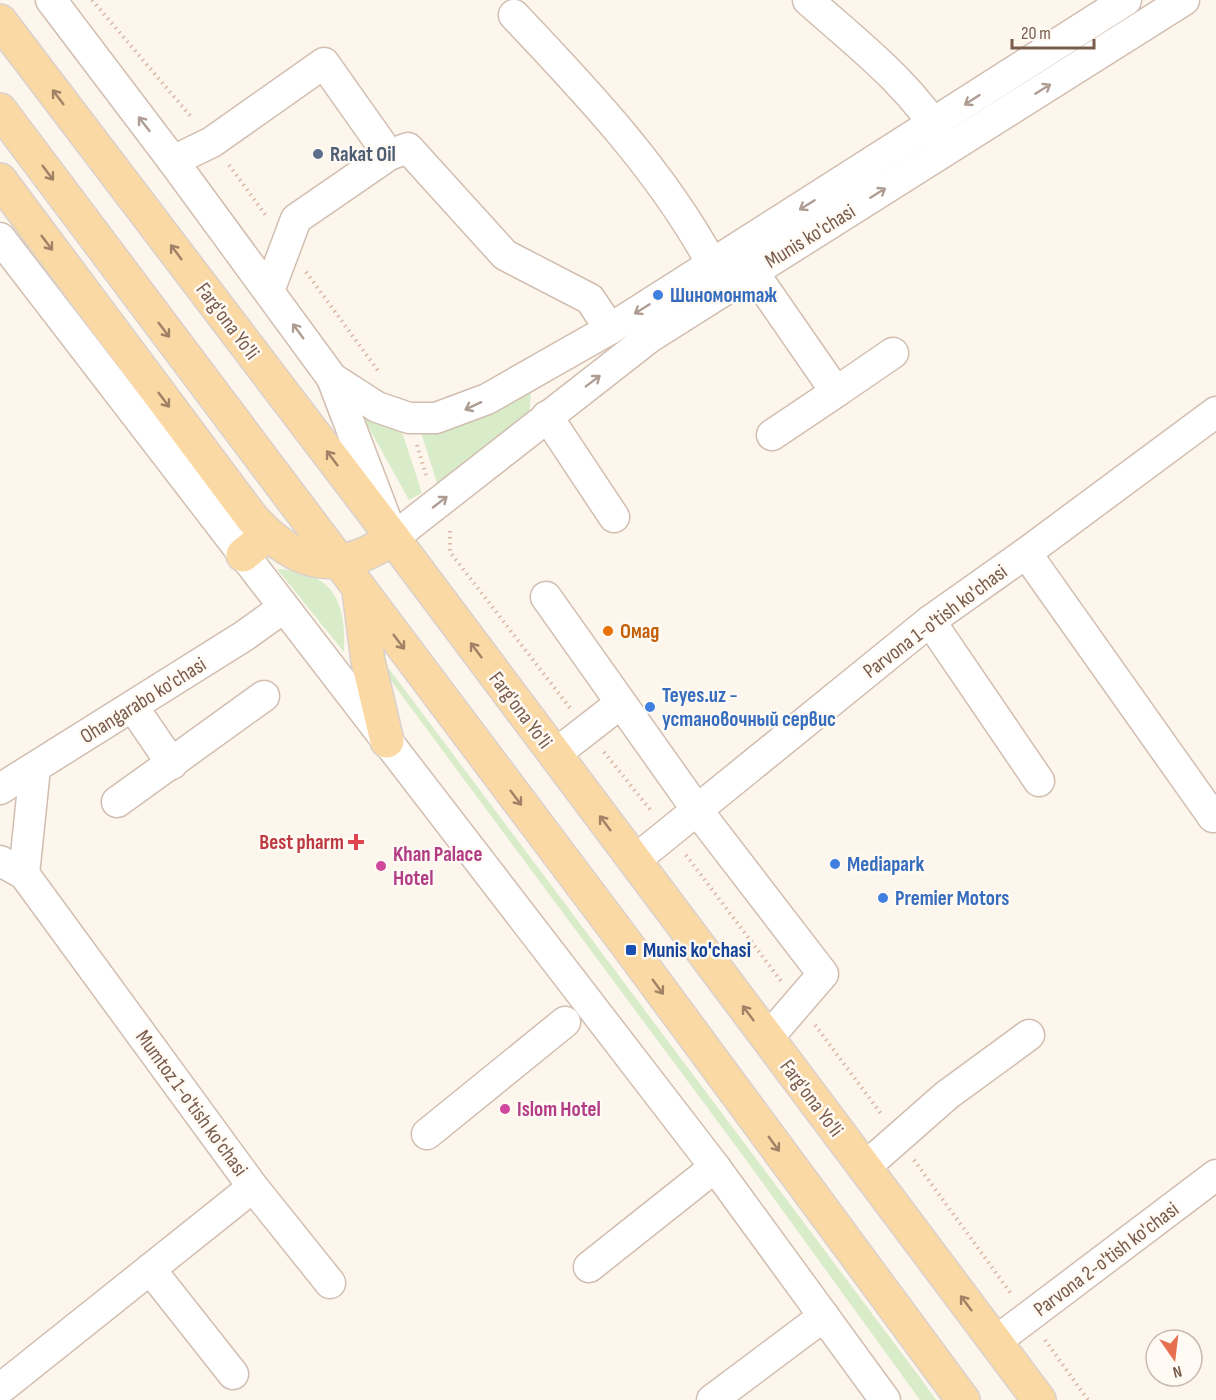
<svg xmlns="http://www.w3.org/2000/svg" width="1216" height="1400" font-family="'Sofia Sans Condensed',sans-serif">
	<rect width="100%" height="100%" fill="#fdf6ec"/>
	<g fill="#d8ecc9">
		<path d="M520,393l11,1 -2,21 -92,68 -16,-51z"/>
		<path d="M367,416l31,13 5,6 19,58 -13,7 -45,-81z"/>
		<path d="M277,569c56,3 69,31 67,83z"/>
		<path d="M387,666l537,717 12,17h-16l-182,-251 -341,-460 -10,-14z"/>
	</g>
	<g fill="none" stroke-linecap="round" stroke-linejoin="round">
		<defs>
			<g id="minor">
				<path d="M51,0l122,161 159,217 61,160 257,-201 534,-337"/>
				<path d="M808,0c48,43 104,85 137,142"/>
				<path d="M514,15c73,77 147,155 198,249"/>
				<path d="M173,161l39,-19 112,-79 65,92 19,-7 97,107 85,44 20,30"/>
				<path d="M0,238l715,929 170,233"/>
				<path d="M753,272l83,120 -64,43"/>
				<path d="M269,291l27,-72 93,-64"/>
				<path d="M332,378l45,29 32,11h27l51,-19 123,-70 516,-329"/>
				<path d="M836,392l57,-39"/>
				<path d="M547,416l67,101"/>
				<path d="M1026,553l187,264"/>
				<path d="M546,597l151,213 126,164 -56,65"/>
				<path d="M930,621l109,160"/>
				<path d="M133,707l39,57"/>
				<path d="M554,755l67,-52"/>
				<path d="M0,789l244,-153 39,-28"/>
				<path d="M117,802l147,-106"/>
				<path d="M0,861l24,13"/>
				<path d="M634,861l296,-240 96,-68 190,-141"/>
				<path d="M427,1134l138,-112"/>
				<path d="M864,1168l83,-73 82,-60"/>
				<path d="M253,1187l77,96"/>
				<path d="M589,1267l126,-100"/>
				<path d="M150,1269l83,105"/>
				<path d="M995,1342l221,-167"/>
				<path d="M0,1389l253,-202 -229,-313 11,-106"/>
				<path d="M712,1400l112,-84"/>
			</g>
			<g id="major">
				<path d="M0,21l393,517 646,862"/>
				<path d="M0,110l631,840 332,450"/>
				<path d="M0,180l252,338c44,48 85,59 141,20"/>
				<path d="M243,555l24,-20"/>
				<path d="M359,591l9,70 19,80"/>
			</g>
		</defs>
		<use href="#minor" stroke="#d1beb0" stroke-width="33"/>
		<use href="#major" stroke="#dad1cd" stroke-width="36"/>
		<g stroke="#d9b8a5" stroke-width="4" stroke-dasharray="1.5 4.5" stroke-linecap="butt">
			<path d="M92,0l101,119"/>
			<path d="M229,165l38,52"/>
			<path d="M306,272l73,100"/>
			<path d="M417,445l9,30"/>
			<path d="M450,531v21l120,156"/>
			<path d="M604,752l48,60"/>
			<path d="M686,855l95,126"/>
			<path d="M815,1025l67,90"/>
			<path d="M914,1160l98,135"/>
			<path d="M1045,1340l43,60"/>
		</g>
		<use href="#minor" stroke="#fff" stroke-width="30"/>
		<use href="#major" stroke="#fbd9a5" stroke-width="33"/>
	</g>
	<defs><path id="oneway-shaft" d="M-6 0H5M1.5-3L5.5 0L1.5 3" fill="none" stroke-width="1.6" stroke-linecap="round" stroke-linejoin="round" transform="scale(1.5)"/></defs>
	<g stroke="#af9d94">
		<use href="#oneway-shaft" transform="translate(1043 89) rotate(-32)"/>
		<use href="#oneway-shaft" transform="translate(972 100) rotate(147)"/>
		<use href="#oneway-shaft" transform="translate(144 124) rotate(-128)"/>
		<use href="#oneway-shaft" transform="translate(878 193) rotate(-32)"/>
		<use href="#oneway-shaft" transform="translate(807 205) rotate(148)"/>
		<use href="#oneway-shaft" transform="translate(642 309) rotate(148)"/>
		<use href="#oneway-shaft" transform="translate(298 331) rotate(-126)"/>
		<use href="#oneway-shaft" transform="translate(593 381) rotate(-37)"/>
		<use href="#oneway-shaft" transform="translate(473 406) rotate(155)"/>
		<use href="#oneway-shaft" transform="translate(440 502) rotate(-38)"/>
	</g>
	<g stroke="#a18267">
		<use href="#oneway-shaft" transform="translate(58 97) rotate(-127)"/>
		<use href="#oneway-shaft" transform="translate(48 173) rotate(53)"/>
		<use href="#oneway-shaft" transform="translate(47 243) rotate(53)"/>
		<use href="#oneway-shaft" transform="translate(176 252) rotate(-127)"/>
		<use href="#oneway-shaft" transform="translate(164 330) rotate(53)"/>
		<use href="#oneway-shaft" transform="translate(164 400) rotate(53)"/>
		<use href="#oneway-shaft" transform="translate(332 458) rotate(-127)"/>
		<use href="#oneway-shaft" transform="translate(399 642) rotate(53)"/>
		<use href="#oneway-shaft" transform="translate(476 650) rotate(-127)"/>
		<use href="#oneway-shaft" transform="translate(516 798) rotate(53)"/>
		<use href="#oneway-shaft" transform="translate(605 823) rotate(-127)"/>
		<use href="#oneway-shaft" transform="translate(658 987) rotate(54)"/>
		<use href="#oneway-shaft" transform="translate(748 1013) rotate(-127)"/>
		<use href="#oneway-shaft" transform="translate(774 1144) rotate(54)"/>
		<use href="#oneway-shaft" transform="translate(966 1303) rotate(-127)"/>
	</g>
	<circle fill="#5c6f8a" stroke="#fffaf3" stroke-width="2" cx="318" cy="154" r="6"/>
	<g fill="#3f7fe0" stroke="#fffaf3" stroke-width="2">
		<circle cx="658" cy="295" r="6"/>
		<circle cx="650" cy="707" r="6"/>
		<circle cx="835" cy="864" r="6"/>
		<circle cx="883" cy="898" r="6"/>
	</g>
	<circle fill="#e8710a" stroke="#fffaf3" stroke-width="2" cx="608" cy="631" r="6"/>
	<path fill="#e0444e" stroke="#fffaf3" stroke-width="2" d="M353 833h6v6h6v6h-6v6h-6v-6h-6v-6h6z"/>
	<g fill="#d1479c" stroke="#fffaf3" stroke-width="2">
		<circle cx="381" cy="866" r="6"/>
		<circle cx="505" cy="1109" r="6"/>
	</g>
	<rect fill="#1a4fb4" stroke="#fffaf3" stroke-width="2" x="625" y="944" width="12" height="12" rx="3"/>
	<g text-anchor="middle" stroke-width="5" stroke-linejoin="round" paint-order="stroke">
		<g font-size="21" font-weight="bold" fill="#4e5e75" stroke="#fffaf3" text-anchor="start">
			<text x="330" y="161">Rakat Oil</text>
		</g>
		<g font-size="21" fill="#7a5c4d" stroke="#fffaf3">
			<text transform="translate(810 236) rotate(-32)" y="7">Munis ko'chasi</text>
			<text transform="translate(228 321) rotate(53)" y="7">Farg'ona Yo'li</text>
			<text transform="translate(935 621) rotate(-37)" y="7">Parvona 1-o'tish ko'chasi</text>
			<text transform="translate(143 700) rotate(-32)" y="7">Ohangarabo ko'chasi</text>
			<text transform="translate(521 710) rotate(53)" y="7">Farg'ona Yo'li</text>
			<text transform="translate(812 1098) rotate(53)" y="7">Farg'ona Yo'li</text>
			<text transform="translate(192 1103) rotate(54)" y="7">Mumtoz 1-o'tish ko'chasi</text>
			<text transform="translate(1106 1259) rotate(-37)" y="7">Parvona 2-o'tish ko'chasi</text>
		</g>
		<g font-size="21" font-weight="bold" fill="#366cbe" stroke="#fffaf3" text-anchor="start">
			<text x="670" y="302">Шиномонтаж</text>
			<text x="662" y="702">Teyes.uz -<tspan x="662" dy="24">установочный сервис</tspan></text>
			<text x="847" y="871">Mediapark</text>
			<text x="895" y="905">Premier Motors</text>
		</g>
		<g font-size="21" font-weight="bold" fill="#c56008" stroke="#fffaf3" text-anchor="start">
			<text x="620" y="638">Омад</text>
		</g>
		<g font-size="21" font-weight="bold" fill="#be3a42" stroke="#fffaf3" text-anchor="end">
			<text x="344" y="849">Best pharm</text>
		</g>
		<g font-size="21" font-weight="bold" fill="#b23c85" stroke="#fffaf3" text-anchor="start">
			<text x="393" y="861">Khan Palace<tspan x="393" dy="24">Hotel</tspan></text>
			<text x="517" y="1116">Islom Hotel</text>
		</g>
		<g font-size="21" font-weight="bold" fill="#164399" stroke="#fffaf3" text-anchor="start">
			<text x="643" y="957">Munis ko'chasi</text>
		</g>
	</g>
	<g transform="translate(1174 1358) rotate(166)"><circle r="28" fill="#fffaf3" stroke="#cabbb1" stroke-width="1.5"/>
	<path d="M0-4.5L10 22L0 15L-10 22Z" fill="#e76f51"/>
	<text y="-9" font-size="16" font-weight="bold" text-anchor="middle" fill="#7a5c4d">N</text>
	</g>
	<path d="M1012 39v9h82v-9" fill="none" stroke="#7a5c4d" stroke-width="3"/>
	<text x="1021" y="39" font-size="18" fill="#7a5c4d" stroke="#fffaf3" stroke-width="4.5" paint-order="stroke">20 m</text>
</svg>
